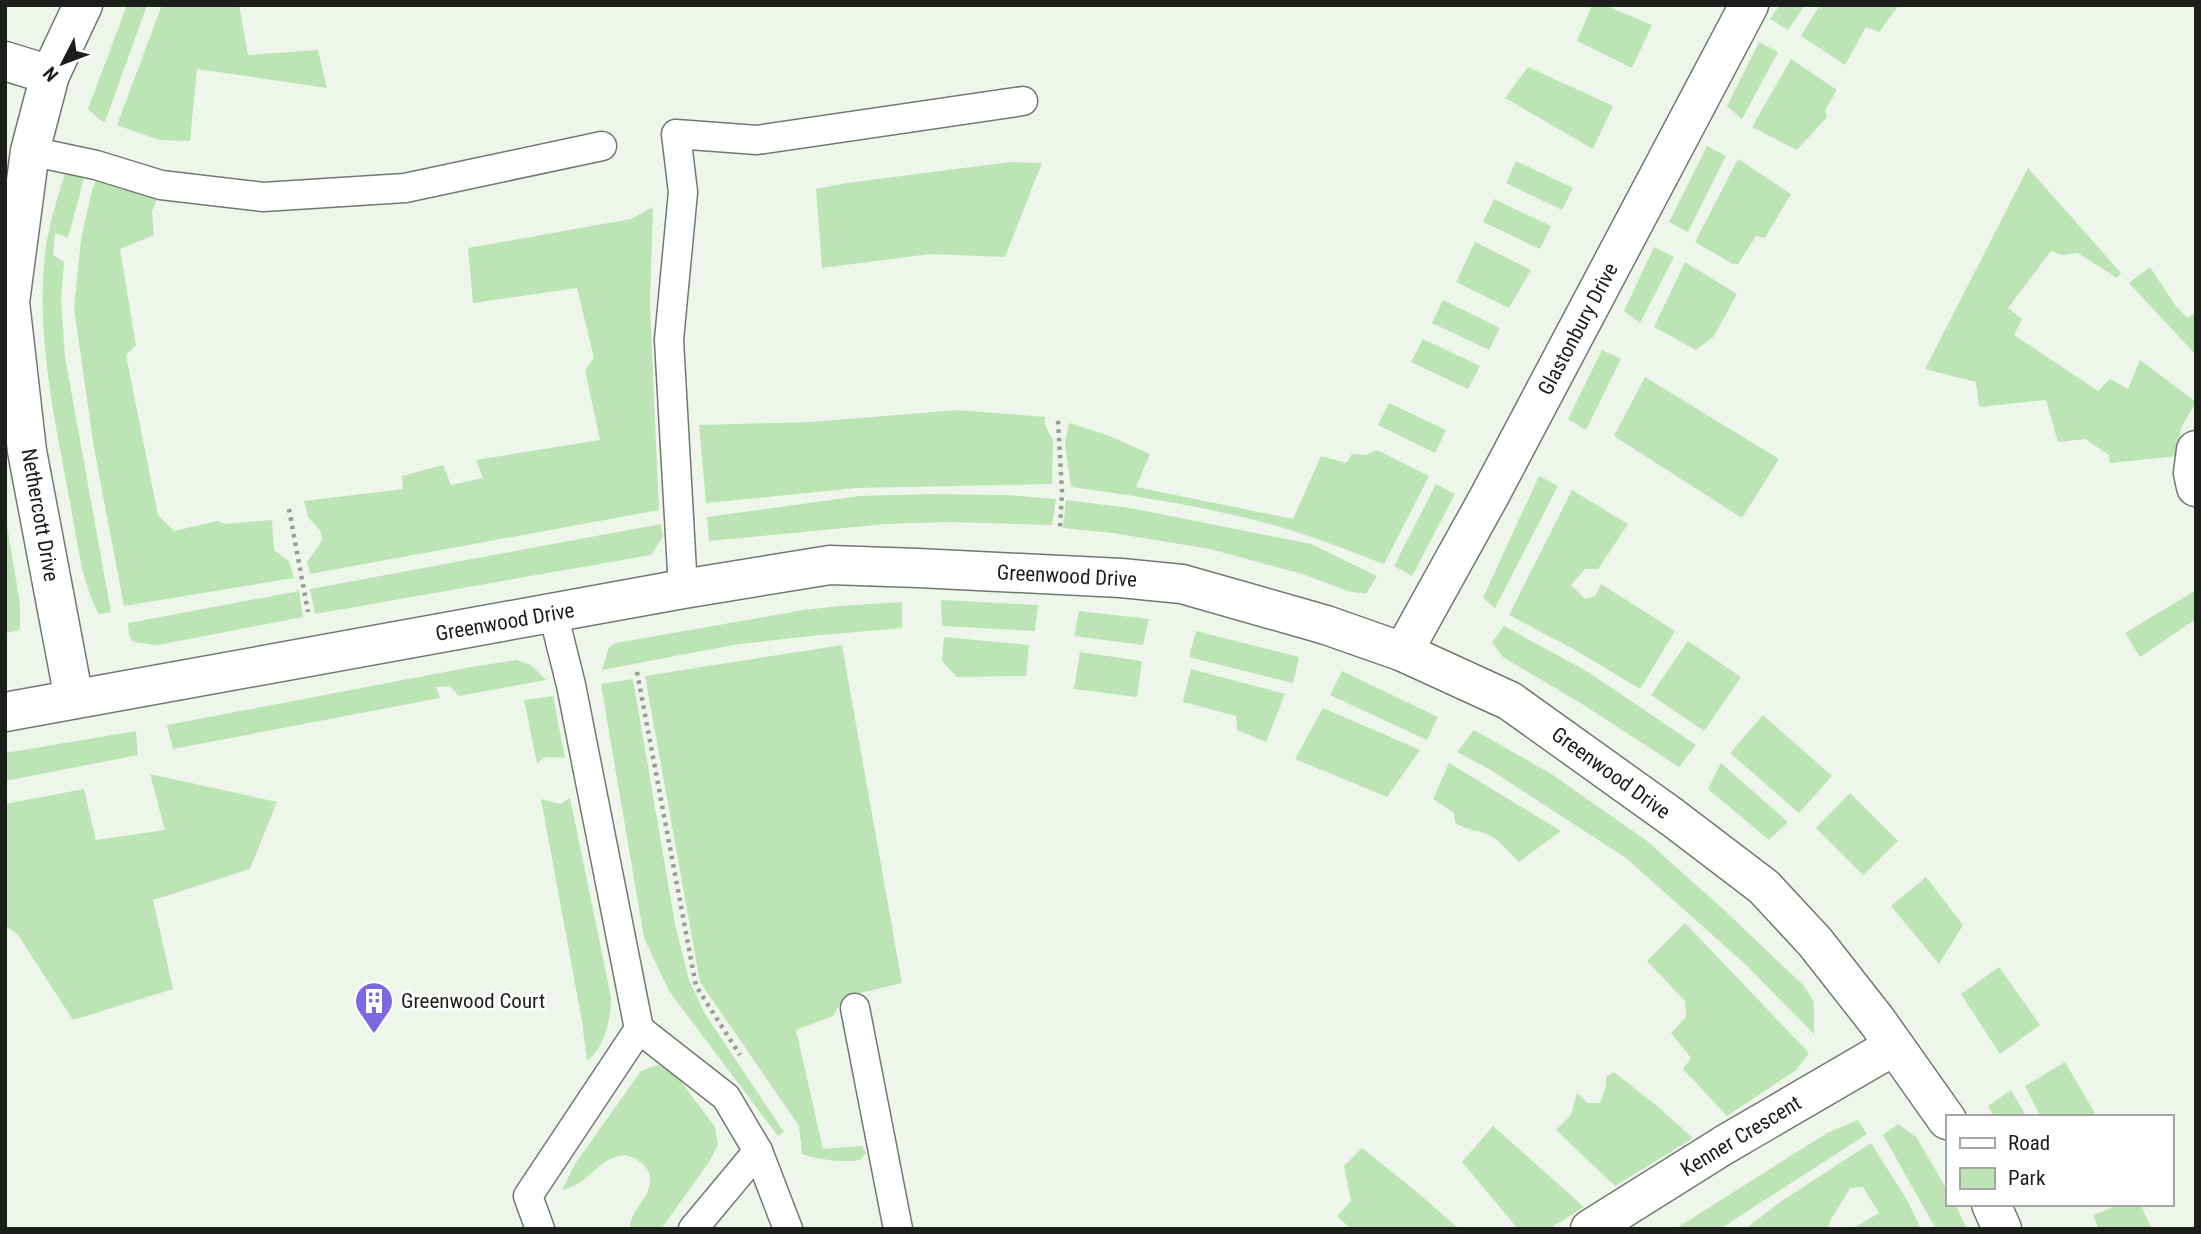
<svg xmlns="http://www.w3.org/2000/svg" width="2201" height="1234" font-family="'Roboto Condensed',sans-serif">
	<rect width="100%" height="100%" fill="#eef6ec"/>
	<g fill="#bce4b4">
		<path d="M127,5h20l-42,117 -5,-2 -12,-11z"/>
		<path d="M162,5h77l9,50 70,-5 9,38 -130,-19 -7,72 -31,-1 -42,-15z"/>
		<path d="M1592,5h12l48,20 -20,43 -55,-27z"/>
		<path d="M1780,5h25l-17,25 -18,-11z"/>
		<path d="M1820,5h79l-20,27 -13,-5 -21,38 -44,-29z"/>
		<path d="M1759,42l19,10 -36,67 -15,-13z"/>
		<path d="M1791,59l46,31 -12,20 2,7 -30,33 -45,-23z"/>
		<path d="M1528,67l85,39 -20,43 -88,-51z"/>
		<path d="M1707,146l19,10 -38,76 -19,-10z"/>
		<path d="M1738,159l53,35 -26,44 -9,-2 -18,28h-5l-38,-22z"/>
		<path d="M1516,161l57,27 -11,22 -56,-27z"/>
		<path d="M69,162l18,5 -19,71 -13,-5 -2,22 11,7 -3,38 4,57 46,255 -12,2c-18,-33 -22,-75 -29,-112 -15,-82 -34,-164 -25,-248 4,-32 14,-62 24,-92z"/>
		<path d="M1010,162l32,1 -37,94 -75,-3 -108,14 -6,-79 31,-6z"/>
		<path d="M2028,168l93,105 -4,5 -39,-25 -15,2 -12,-4 -43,57 14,11 -8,16 84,56 12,-12 18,10 12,-29 56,42 -15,26 -3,28 -68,7 -1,-8 -24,-16 -27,3 -12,-42 -67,7 -3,-25 -51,-13z"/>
		<path d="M100,170l52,16 5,14 -5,11 2,24 -34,14 16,96 -10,10 32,160 16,16 44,-10 6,3 48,-4 2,30 15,11 5,17 -170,28 -30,-158 -20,-140 7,-69 11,-49z"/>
		<path d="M1494,199l57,27 -11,23 -57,-27z"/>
		<path d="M653,207l-3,98 9,205 -349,64 -3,-12 15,-21 -1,-9 -13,-15 -4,-16 99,-12 -1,-13 41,-11 8,20 32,-7 -7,-18 124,-20 -15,-70 9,-12 -17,-70 -104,15 -5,-55 163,-29z"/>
		<path d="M1475,242l56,28 -22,38 -53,-26z"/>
		<path d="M1654,247l20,10 -34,66 -16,-12z"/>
		<path d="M1685,262l52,32 -23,42 -18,14 -42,-23z"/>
		<path d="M2150,267l25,38 12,13 9,-5v42l-67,-72z"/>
		<path d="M1443,300l57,28 -11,22 -57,-27z"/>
		<path d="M1423,339l57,27 -12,23 -57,-27z"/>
		<path d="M1602,350l19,9 -35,71 -18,-11z"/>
		<path d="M1645,377l134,82 -37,59 -128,-82z"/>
		<path d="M1389,403l57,27 -11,23 -57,-28z"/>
		<path d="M958,410l87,7v8l8,15 -1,44 -196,4 -150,15 -7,-78 112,-3z"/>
		<path d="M1069,423l38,12 43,19 -14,33 157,32 28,-63 25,7 6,-9 14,1 11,-5 52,26 -45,88c-32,-12 -64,-25 -97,-35 -70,-21 -144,-32 -216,-42l-6,-44z"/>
		<path d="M1539,476l19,10 -63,122 -12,-10z"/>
		<path d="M1436,484l19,10 -43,82 -18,-10z"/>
		<path d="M1572,490l56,34 -30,45h-13l-14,16 14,14 10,-3 6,-12 74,47 -35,58 -63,-38 -68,-36z"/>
		<path d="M931,494l74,1 51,4 -4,26 -101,-3 -66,2 -176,17 -2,-24 153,-21z"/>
		<path d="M1066,500l64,8 181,36 66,32 -11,18 -18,-3 -46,-17 -92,-25 -97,-16 -50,-5z"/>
		<path d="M5,514l15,90v26l-14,3z"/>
		<path d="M661,524l2,13 -12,18 -336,59 -5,-25z"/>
		<path d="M2196,590v29l-56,38 -15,-24z"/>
		<path d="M299,591l4,26 -145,28 -25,-3 -4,-7 -1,-12z"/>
		<path d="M941,600l97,5 -3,26 -93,-5z"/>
		<path d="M902,602v26l-92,8 -77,9 -131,25 7,-23 7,-4 188,-33 35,-4z"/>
		<path d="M1079,611l70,8 -6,26 -69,-9z"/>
		<path d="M1504,626l84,46 108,73 -17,22 -97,-63 -79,-47 -11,-15z"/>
		<path d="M1196,631l103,26 -6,26 -104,-26z"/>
		<path d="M944,637l85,8 -3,31 -69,1 -15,-16z"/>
		<path d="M1688,641l53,36 -37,54 -53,-36z"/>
		<path d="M842,645l60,338 -58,14 -11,19 -37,14 27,119 39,-3 4,7 -6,7c-20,3 -38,0 -58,-6l-3,-28 -99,-144 -55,-306z"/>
		<path d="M1080,652l62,9 -5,36 -63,-8z"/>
		<path d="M516,660l15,5 15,15 -87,16 -9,-10 -14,1 4,11 -267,51 -6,-24 304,-58z"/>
		<path d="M1191,669l94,25 -19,48 -29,-12 -1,-14 -53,-14z"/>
		<path d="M1342,671l96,46 -11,23 -97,-45z"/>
		<path d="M633,679l42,245 14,56 16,34 79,118 -6,4 -109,-145 -25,-53 -43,-254z"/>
		<path d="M553,696l12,62 -19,-1 -9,6 -13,-63z"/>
		<path d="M1323,708l97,42 -33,47 -92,-38z"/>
		<path d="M1763,715l69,61 -33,37 -69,-60z"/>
		<path d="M1474,730l76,43 97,68 77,69 80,76 10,16v32l-69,-70 -119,-106 -137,-89 -32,-17z"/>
		<path d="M136,731l2,24 -133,26v-28z"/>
		<path d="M1449,763l112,68 -42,31c-8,-8 -17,-18 -26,-25 -13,-8 -24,-5 -38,-14l-1,-10 -21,-14z"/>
		<path d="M1721,763l67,59 -19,18 -61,-51z"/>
		<path d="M150,774l127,28 -27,67 -97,31 20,89 -100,31 -55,-85 -13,-10v-121l79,-15 12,51 69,-10z"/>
		<path d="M1850,793l48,48 -35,34 -47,-47z"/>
		<path d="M570,798l41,199c0,23 -6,49 -24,64l-5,-40 -41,-222 19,5z"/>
		<path d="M1926,877l37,48 -24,39 -48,-58z"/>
		<path d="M1685,923l124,130 -13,17 -69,46 -44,-47 8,-11 -20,-25 15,-16 -1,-16 -38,-40z"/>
		<path d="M1999,967l41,58 -40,29 -39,-60z"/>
		<path d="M2065,1062l32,55h-56l-16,-31z"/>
		<path d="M658,1065l15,6 42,56 3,18 -9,17 -48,67h-31c-1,-19 21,-30 20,-50 0,-8 -5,-14 -11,-18 -31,-21 -49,26 -77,29l13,-26 66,-93z"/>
		<path d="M1614,1072l43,34 36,32 -78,48 -59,-56 15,-15 6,-22 11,10h12l6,-17v-9z"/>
		<path d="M2011,1090l16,27h-33l-6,-11z"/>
		<path d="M1858,1120l9,14 -147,95h-45l152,-96z"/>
		<path d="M1898,1124l19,14 30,52v14h8l12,25h-31l-53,-94z"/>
		<path d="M1493,1126l91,81 -35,22h-31l-56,-67z"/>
		<path d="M1871,1143l36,57 14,29h-69l27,-16 -16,-26 -13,1 -20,33 -2,8h-83l38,-29z"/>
		<path d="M1362,1148l56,45 41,36h-108l-14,-13 14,-15 -7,-35z"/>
		<path d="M2118,1204h22l12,25h-53l-6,-13z"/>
	</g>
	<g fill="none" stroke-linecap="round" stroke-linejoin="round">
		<defs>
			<g id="service">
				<path d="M30,151l66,14 65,20 102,12 142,-9 197,-42"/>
				<path d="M683,589l-14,-249 14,-148 -7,-58 81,6 266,-39"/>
				<path d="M553,613l18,72 68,344 87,68 32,54 30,78"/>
				<path d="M855,1008l43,221"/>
				<path d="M540,1229l-12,-33 111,-167"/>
				<path d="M693,1229l65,-78"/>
			</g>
			<g id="minor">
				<path d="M5,61l45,14"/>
				<path d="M2196,450l-3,23 3,14"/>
				<path d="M1403,652l87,-157 259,-490"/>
				<path d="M74,699l-47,-248 -17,-149 20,-151 20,-76 33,-70"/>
				<path d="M5,712l678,-123 147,-24 88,3 203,10 61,6 144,41 77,27 107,49 162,116 92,70 51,55 62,79 70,99"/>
				<path d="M1991,1204l11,25"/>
				<path d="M1590,1229l134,-84 170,-99"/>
			</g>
		</defs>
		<use href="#service" stroke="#727870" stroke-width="31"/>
		<use href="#minor" stroke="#727870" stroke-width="41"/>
		<g stroke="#979d96" stroke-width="4.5" stroke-dasharray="3.5 5" stroke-linecap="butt">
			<path d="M1058,421l4,71 -2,36"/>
			<path d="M289,509l19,103"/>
			<path d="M637,672l59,314 44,69"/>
		</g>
		<use href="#service" stroke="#fff" stroke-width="28"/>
		<use href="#minor" stroke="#fff" stroke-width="38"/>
	</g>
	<defs>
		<symbol id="building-pin" viewBox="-11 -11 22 30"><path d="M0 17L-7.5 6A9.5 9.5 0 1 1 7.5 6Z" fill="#7e67e2" stroke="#fff"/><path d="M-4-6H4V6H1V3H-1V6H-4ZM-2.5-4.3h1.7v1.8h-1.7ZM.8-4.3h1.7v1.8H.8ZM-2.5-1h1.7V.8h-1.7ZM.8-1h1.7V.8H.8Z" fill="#fff"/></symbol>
	</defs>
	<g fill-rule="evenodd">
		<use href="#building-pin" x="352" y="979" width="44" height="60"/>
	</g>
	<g text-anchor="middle" stroke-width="5" stroke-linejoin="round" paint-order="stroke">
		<g font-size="21" fill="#1b1e1b" stroke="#fff">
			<text transform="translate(1578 329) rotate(-62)" y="7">Glastonbury Drive</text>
			<text transform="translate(40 515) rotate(80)" y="7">Nethercott Drive</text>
			<text transform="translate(1067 576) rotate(3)" y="7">Greenwood Drive</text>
			<text transform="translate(505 622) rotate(-10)" y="7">Greenwood Drive</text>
			<text transform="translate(1611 773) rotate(36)" y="7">Greenwood Drive</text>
			<text transform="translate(1741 1136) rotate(-31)" y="7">Kenner Crescent</text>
		</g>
		<g font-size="21" fill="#1b1e1b" stroke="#fff" text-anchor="start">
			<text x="401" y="1008">Greenwood Court</text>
		</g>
	</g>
	<rect width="2201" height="1234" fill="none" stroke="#1b1e1b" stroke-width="14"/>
	<rect x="1946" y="1115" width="228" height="91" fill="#ffffff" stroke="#a4a5a4" stroke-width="2"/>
	<rect x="1960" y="1138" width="35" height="10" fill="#ffffff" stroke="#a4a5a4" stroke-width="2"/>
	<text x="2008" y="1150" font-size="21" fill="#1b1e1b">Road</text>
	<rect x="1960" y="1168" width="35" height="21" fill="#bce4b4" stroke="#a4a5a4" stroke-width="2"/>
	<text x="2008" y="1185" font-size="21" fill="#1b1e1b">Park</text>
	<g transform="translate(63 63) rotate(228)" stroke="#ffffff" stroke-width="5" paint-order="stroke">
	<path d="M0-5L12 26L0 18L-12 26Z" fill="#1b1e1b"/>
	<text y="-10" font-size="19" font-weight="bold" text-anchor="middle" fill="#1b1e1b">N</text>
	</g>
</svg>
